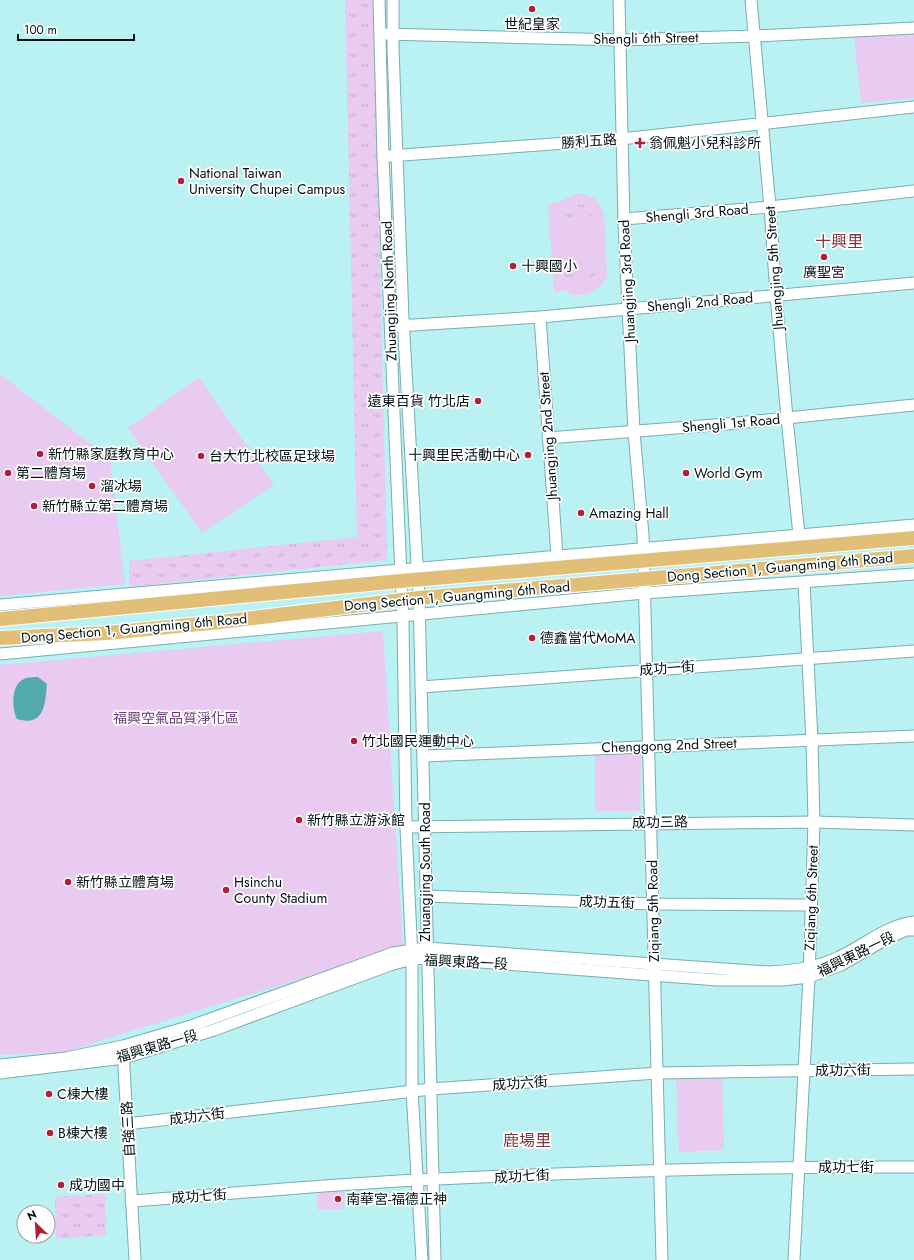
<svg xmlns="http://www.w3.org/2000/svg" width="914" height="1260" font-family="Jost,'Noto Sans TC',sans-serif">
	<defs>
		<pattern id="grass-tufts" width="24" height="20" patternUnits="userSpaceOnUse"><rect width="24" height="20" fill="#e9caf1"/><path d="M3 7l-1-3M5 7V3M7 7l1-3M15 17l-1-3M17 17v-4M19 17l1-3" fill="none" stroke="#c6acce"/></pattern>
	</defs>
	<rect width="100%" height="100%" fill="#baf1f3"/>
	<g fill="url(#grass-tufts)">
		<path d="M345,0h29l13,560 -258,27v-26l228,-24z"/>
		<path d="M575,203l10,2 6,5 1,9 -32,2 -1,-6 7,-8z"/>
		<path d="M595,267l1,7c-11,12 -30,16 -33,-5z"/>
		<path d="M105,1194l1,41 -50,4 -1,-42z"/>
	</g>
	<g fill="#e9caf1" fill-rule="evenodd">
		<path d="M914,30v68l-53,5 -7,-67z"/>
		<path d="M580,193l16,6 8,14 3,63 -6,10 -16,9h-12l-9,-5 -10,2 -6,-88c12,0 20,-8 32,-11zM575,203l10,2 6,5 1,9 -32,2 -1,-6 7,-8zM595,267l1,7c-11,11 -31,16 -32,-5z"/>
		<path d="M0,374l110,85 15,125 -125,12z"/>
		<path d="M199,377l75,108 -72,48 -74,-105z"/>
		<path d="M383,631l20,316 -339,105 -64,3v-390z"/>
		<path d="M595,754h46l-1,57h-45z"/>
		<path d="M722,1075l2,75 -45,2 -3,-75z"/>
		<path d="M344,1188v21l-26,1v-21z"/>
	</g>
	<path fill="#52aaae" d="M38,677l9,7c-2,20 -2,43 -30,35 -5,-10 -6,-32 5,-39 5,-3 11,-3 16,-3z"/>
	<g fill="none" stroke-linecap="round" stroke-linejoin="round">
		<defs>
			<g id="minor">
				<path d="M379,0l4,157 20,465 3,205 6,132v132l10,169"/>
				<path d="M393,0v48l10,270 16,280 16,662"/>
				<path d="M619,0l5,224 10,208 9,103 19,725"/>
				<path d="M751,0l19,207 6,88 11,123 12,117"/>
				<path d="M385,34l236,6 134,-4 159,-8"/>
				<path d="M389,156l232,-17 293,-32"/>
				<path d="M624,219l146,-12 144,-16"/>
				<path d="M540,317l17,239"/>
				<path d="M397,326l143,-9 374,-34"/>
				<path d="M548,438l179,-14 187,-19"/>
				<path d="M0,605l914,-80"/>
				<path d="M0,654l644,-61 270,-19"/>
				<path d="M421,687l493,-36"/>
				<path d="M424,756l490,-20"/>
				<path d="M406,827l408,-5 100,3"/>
				<path d="M426,896l227,8 158,1"/>
				<path d="M123,1051l12,209"/>
				<path d="M0,1065l66,-7 57,-12 68,-20 202,-73 33,-5 343,24c24,-1 48,-4 70,-15 26,-12 46,-31 75,-35"/>
				<path d="M0,1073l124,-15 90,-28 176,-65 22,-6 14,-1 292,22h65l26,-3 32,-12 47,-27 18,-8h8"/>
				<path d="M127,1124l304,-35 226,-16 257,-4"/>
				<path d="M131,1201c96,-7 192,-16 287,-21 165,-8 331,-14 496,-13"/>
				<path d="M794,1260l15,-283 5,-155 -2,-82 -8,-157"/>
			</g>
			<g id="major">
				<path d="M0,619l400,-38 514,-43"/>
				<path d="M0,638l107,-5 113,-11 199,-24 495,-42"/>
			</g>
		</defs>
		<use href="#minor" stroke="#79adb0" stroke-width="13"/>
		<use href="#major" stroke="#fff" stroke-width="16"/>
		<use href="#minor" stroke="#fff" stroke-width="11"/>
		<use href="#major" stroke="#e2bf79" stroke-width="14"/>
	</g>
	<g fill="#b11e36" stroke="#fff" stroke-width="1.5">
		<circle cx="532" cy="9" r="4"/>
		<path d="M638 137h4v4h4v4h-4v4h-4v-4h-4v-4h4z"/>
		<circle cx="181" cy="181" r="4"/>
		<circle cx="824" cy="257" r="4"/>
		<circle cx="513" cy="266" r="4"/>
		<circle cx="478" cy="401" r="4"/>
		<circle cx="40" cy="454" r="4"/>
		<circle cx="528" cy="455" r="4"/>
		<circle cx="201" cy="456" r="4"/>
		<circle cx="8" cy="473" r="4"/>
		<circle cx="686" cy="473" r="4"/>
		<circle cx="92" cy="486" r="4"/>
		<circle cx="34" cy="506" r="4"/>
		<circle cx="581" cy="513" r="4"/>
		<circle cx="532" cy="638" r="4"/>
		<circle cx="354" cy="741" r="4"/>
		<circle cx="299" cy="820" r="4"/>
		<circle cx="68" cy="882" r="4"/>
		<circle cx="226" cy="890" r="4"/>
		<circle cx="49" cy="1094" r="4"/>
		<circle cx="50" cy="1133" r="4"/>
		<circle cx="61" cy="1185" r="4"/>
		<circle cx="338" cy="1199" r="4"/>
	</g>
	<g text-anchor="middle" stroke-width="3.5" stroke-linejoin="round" paint-order="stroke">
		<g font-size="14" fill="#001011" stroke="#fff" text-anchor="start">
			<text x="532" y="29" text-anchor="middle">世紀皇家</text>
			<text x="649" y="148">翁佩魁小兒科診所</text>
			<text x="189" y="178">National Taiwan<tspan x="189" dy="16">University Chupei Campus</tspan></text>
			<text x="521" y="271">十興國小</text>
			<text x="824" y="277" text-anchor="middle">廣聖宮</text>
			<text x="470" y="406" text-anchor="end">遠東百貨 竹北店</text>
			<text x="48" y="459">新竹縣家庭教育中心</text>
			<text x="520" y="460" text-anchor="end">十興里民活動中心</text>
			<text x="209" y="461">台大竹北校區足球場</text>
			<text x="16" y="478">第二體育場</text>
			<text x="694" y="478">World Gym</text>
			<text x="100" y="491">溜冰場</text>
			<text x="42" y="511">新竹縣立第二體育場</text>
			<text x="589" y="518">Amazing Hall</text>
			<text x="540" y="643">德鑫當代MoMA</text>
			<text x="362" y="746">竹北國民運動中心</text>
			<text x="307" y="825">新竹縣立游泳館</text>
			<text x="76" y="887">新竹縣立體育場</text>
			<text x="234" y="887">Hsinchu<tspan x="234" dy="16">County Stadium</tspan></text>
			<text x="57" y="1099">C棟大樓</text>
			<text x="58" y="1138">B棟大樓</text>
			<text x="69" y="1190">成功國中</text>
			<text x="346" y="1204">南華宮-福德正神</text>
		</g>
		<g font-size="14" fill="#001011" stroke="#fff">
			<text transform="translate(646 38) rotate(-1)" y="5">Shengli 6th Street</text>
			<text transform="translate(589 141) rotate(-4)" y="5">勝利五路</text>
			<text transform="translate(697 213) rotate(-5)" y="5">Shengli 3rd Road</text>
			<text transform="translate(774 268) rotate(-94)" y="5">Jhuangjing 5th Street</text>
			<text transform="translate(627 281) rotate(-93)" y="5">Jhuangjing 3rd Road</text>
			<text transform="translate(389 291) rotate(-92)" y="5">Zhuangjing North Road</text>
			<text transform="translate(700 302) rotate(-5)" y="5">Shengli 2nd Road</text>
			<text transform="translate(731 423) rotate(-5)" y="5">Shengli 1st Road</text>
			<text transform="translate(548 436) rotate(-94)" y="5">Jhuangjing 2nd Street</text>
			<text transform="translate(780 567) rotate(-5)" y="5">Dong Section 1, Guangming 6th Road</text>
			<text transform="translate(457 596) rotate(-5)" y="5">Dong Section 1, Guangming 6th Road</text>
			<text transform="translate(134 628) rotate(-5)" y="5">Dong Section 1, Guangming 6th Road</text>
			<text transform="translate(667 668) rotate(-4)" y="5">成功一街</text>
			<text transform="translate(669 745) rotate(-2)" y="5">Chenggong 2nd Street</text>
			<text transform="translate(660 822) rotate(-1)" y="5">成功三路</text>
			<text transform="translate(425 872) rotate(-90)" y="5">Zhuangjing South Road</text>
			<text transform="translate(811 898) rotate(-88)" y="5">Ziqiang 6th Street</text>
			<text transform="translate(607 902) rotate(2)" y="5">成功五街</text>
			<text transform="translate(653 911) rotate(-91)" y="5">Ziqiang 5th Road</text>
			<text transform="translate(856 954) rotate(-26)" y="5">福興東路一段</text>
			<text transform="translate(466 962) rotate(3)" y="5">福興東路一段</text>
			<text transform="translate(157 1046) rotate(-16)" y="5">福興東路一段</text>
			<text transform="translate(843 1070) rotate(-1)" y="5">成功六街</text>
			<text transform="translate(520 1083) rotate(-4)" y="5">成功六街</text>
			<text transform="translate(197 1116) rotate(-7)" y="5">成功六街</text>
			<text transform="translate(128 1129) rotate(-93)" y="5">自強三路</text>
			<text x="846" y="1172">成功七街</text>
			<text transform="translate(522 1176) rotate(-3)" y="5">成功七街</text>
			<text transform="translate(199 1196) rotate(-4)" y="5">成功七街</text>
		</g>
		<g font-size="14" fill="#6e3b7a" stroke="#fff">
			<text x="176" y="723">福興空氣品質淨化區</text>
		</g>
		<g font-size="16" fill="#7d3639" stroke="#fff">
			<text x="839" y="247">十興里</text>
			<text x="527" y="1146">鹿場里</text>
		</g>
	</g>
	<g transform="translate(36 1224) rotate(335)"><circle r="19" fill="#ffffff" stroke="#999fa0"/>
	<path d="M0-3L7 15L0 10L-7 15Z" fill="#b11e36"/>
	<text y="-6" font-size="11" font-weight="bold" text-anchor="middle" fill="#001011">N</text>
	</g>
	<path d="M18 34v6h116v-6" fill="none" stroke="#001011" stroke-width="2"/>
	<text x="24" y="34" font-size="12" fill="#001011" stroke="#ffffff" stroke-width="3" paint-order="stroke">100 m</text>
</svg>
